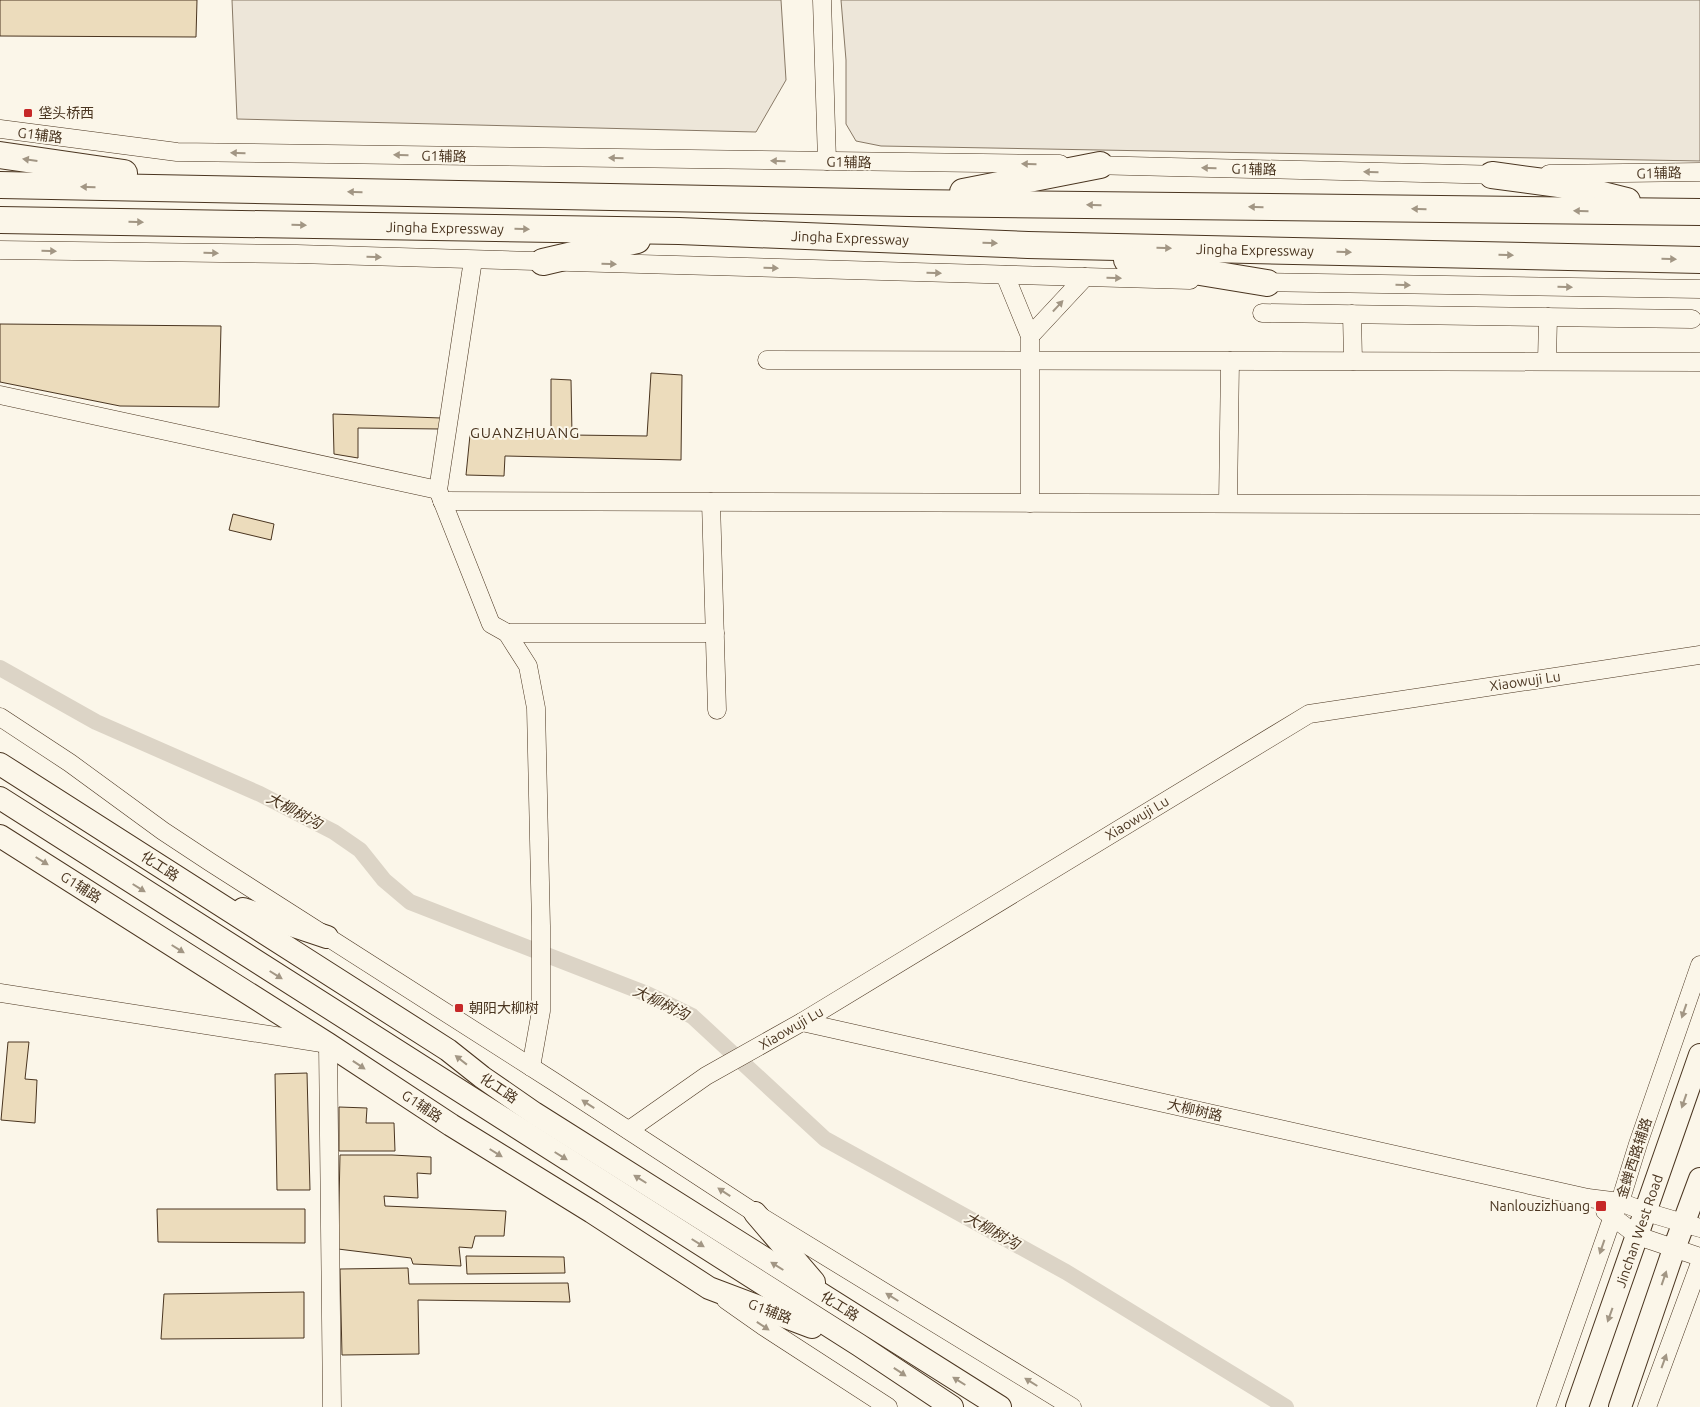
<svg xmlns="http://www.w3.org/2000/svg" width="1700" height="1407" font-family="Ubuntu,'Noto Sans SC',sans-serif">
	<rect width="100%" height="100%" fill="#fbf6e9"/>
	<g fill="#ede6d9" stroke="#887966">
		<path d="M232,0h549l5,80 -30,52 -519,-13z"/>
		<path d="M841,0h859v161l-819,-15 -25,-5 -10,-17v-64z"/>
	</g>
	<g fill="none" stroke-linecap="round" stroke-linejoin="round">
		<path stroke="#dcd4c6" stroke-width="16" d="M0,668l96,54 164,72 74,38 26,18 24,30 26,22 237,92 45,22 133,123 241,133 220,135"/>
	</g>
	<g fill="#ecdcbc" stroke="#4a3520">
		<path d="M0,0h197l-1,37 -196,-1z"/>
		<path d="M0,324l221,2 -2,81 -99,-1 -120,-24z"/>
		<path d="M651,373l31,2 -1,85 -176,-4 -1,20 -38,-1 4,-40h81v-56l20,1 1,55 75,1z"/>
		<path d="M333,414l108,4 -1,11 -82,-1v30l-24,-4z"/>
		<path d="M233,514l41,10 -3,16 -42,-10z"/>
		<path d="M8,1042h21l-4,37 12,1 -2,43 -34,-3z"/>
		<path d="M307,1073l3,117h-33l-2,-116z"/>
		<path d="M339,1107l28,1 -1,15h28l1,28h-56z"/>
		<path d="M340,1155h52l39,2v17l-14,-1 1,25 -34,-2 1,10 121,5 -2,25h-29l-3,12 -13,-1 2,19 -48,-2 -2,-6 -73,-9z"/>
		<path d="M157,1209h148v34l-147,-1z"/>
		<path d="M466,1256l98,1 1,16 -98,1z"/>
		<path d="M408,1268l1,16 159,-1 2,19 -152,-2 1,54 -77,1 -2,-86z"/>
		<path d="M304,1292v46l-143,1 3,-45z"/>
	</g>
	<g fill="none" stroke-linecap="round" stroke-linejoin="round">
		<defs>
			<g id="minor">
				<path d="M822,0l5,161"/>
				<path d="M0,129l177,23 883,12"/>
				<path d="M1089,165l414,10"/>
				<path d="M1549,174l151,-2"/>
				<path d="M0,250l297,4 893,26"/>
				<path d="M473,260l-35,230 53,134 16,9 21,33 8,42 5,218v85l-10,56"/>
				<path d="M1005,275l25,61v167"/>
				<path d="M1256,282l444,7"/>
				<path d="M1262,313l430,6"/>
				<path d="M1352,314l1,47"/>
				<path d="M1030,336l55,-59"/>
				<path d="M767,360l933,2"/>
				<path d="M1547,361l1,-44"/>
				<path d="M0,395l438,95"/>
				<path d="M442,501l1258,4"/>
				<path d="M711,502l6,208"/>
				<path d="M1228,503l2,-142"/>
				<path d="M507,633h208"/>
				<path d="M0,717l70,46 93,68 47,31 343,219 202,132 317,194"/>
				<path d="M0,993l328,51 4,363"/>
				<path d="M802,1022l786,176 32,4 26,10 54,16"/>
				<path d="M629,1130l77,-54 96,-54 507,-308 391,-59"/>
				<path d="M1605,1211l33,25 62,21"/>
				<path d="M726,1300l37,26 125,81"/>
				<path d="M1546,1407l67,-191 7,-14 18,-58 62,-179"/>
				<path d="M1647,1407l53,-144"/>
			</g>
			<g id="major">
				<path d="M0,764l448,286 34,27 52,36 466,294"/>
				<path d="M0,798l859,547 93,62"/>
				<path d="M0,836l328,208 123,81 141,87 117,76 103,39"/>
				<path d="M243,909l84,28"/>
				<path d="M755,1213l59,69"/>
				<path d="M1577,1407l123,-352"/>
				<path d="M1620,1407l54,-158 26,-70"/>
			</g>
			<g id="highway">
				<path d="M0,155l124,18"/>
				<path d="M1492,175l67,9 68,17"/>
				<path d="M0,185l910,18 790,9"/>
				<path d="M963,192l137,-27"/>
				<path d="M0,220l679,11 349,14 672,15"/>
				<path d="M1127,260l140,23"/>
				<path d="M543,262l94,-22"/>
			</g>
		</defs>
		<use href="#minor" stroke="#4a3520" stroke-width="19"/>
		<use href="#major" stroke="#4a3520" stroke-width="24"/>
		<use href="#highway" stroke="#4a3520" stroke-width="28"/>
		<use href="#minor" stroke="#fbf6e9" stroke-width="18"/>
		<use href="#major" stroke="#fbf6e9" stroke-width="22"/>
		<use href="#highway" stroke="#fbf6e9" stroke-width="26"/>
	</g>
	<defs><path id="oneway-solid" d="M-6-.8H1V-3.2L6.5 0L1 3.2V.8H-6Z" transform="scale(1.25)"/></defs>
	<g fill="#a29684">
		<use href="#oneway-solid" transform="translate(238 153) rotate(-179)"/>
		<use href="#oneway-solid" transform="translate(401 155) rotate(-179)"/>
		<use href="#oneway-solid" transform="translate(616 158) rotate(-179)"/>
		<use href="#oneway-solid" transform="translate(30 160) rotate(-172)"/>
		<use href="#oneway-solid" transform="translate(778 161) rotate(-179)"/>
		<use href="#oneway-solid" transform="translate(1029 164) rotate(-179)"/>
		<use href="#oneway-solid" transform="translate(1209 168) rotate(-179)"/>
		<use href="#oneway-solid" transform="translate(1371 172) rotate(-179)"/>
		<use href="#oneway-solid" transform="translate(88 187) rotate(-179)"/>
		<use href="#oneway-solid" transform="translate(355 192) rotate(-179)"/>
		<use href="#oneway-solid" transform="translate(1094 205) rotate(-179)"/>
		<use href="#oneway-solid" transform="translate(1256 207) rotate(-179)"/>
		<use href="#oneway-solid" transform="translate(1419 209) rotate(-179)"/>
		<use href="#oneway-solid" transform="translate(1581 211) rotate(-179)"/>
		<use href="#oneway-solid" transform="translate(136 222) rotate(1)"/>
		<use href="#oneway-solid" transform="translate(299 225) rotate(1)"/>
		<use href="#oneway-solid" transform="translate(522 229) rotate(1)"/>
		<use href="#oneway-solid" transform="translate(990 243) rotate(2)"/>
		<use href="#oneway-solid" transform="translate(1164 248) rotate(1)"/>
		<use href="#oneway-solid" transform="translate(49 251) rotate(1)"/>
		<use href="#oneway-solid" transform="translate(1344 252) rotate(1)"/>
		<use href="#oneway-solid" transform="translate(211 253) rotate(1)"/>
		<use href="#oneway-solid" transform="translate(1506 255) rotate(1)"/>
		<use href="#oneway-solid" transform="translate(374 257) rotate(2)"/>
		<use href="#oneway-solid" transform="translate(1669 259) rotate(1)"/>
		<use href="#oneway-solid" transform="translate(609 264) rotate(2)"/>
		<use href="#oneway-solid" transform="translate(771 268) rotate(2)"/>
		<use href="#oneway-solid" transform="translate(934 273) rotate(2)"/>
		<use href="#oneway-solid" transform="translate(1114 278) rotate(2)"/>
		<use href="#oneway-solid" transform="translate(1403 285) rotate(1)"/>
		<use href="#oneway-solid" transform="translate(1565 287) rotate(1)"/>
		<use href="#oneway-solid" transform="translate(1058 306) rotate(-47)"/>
		<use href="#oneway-solid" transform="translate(42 861) rotate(32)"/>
		<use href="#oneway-solid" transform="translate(139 888) rotate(32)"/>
		<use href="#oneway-solid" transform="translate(178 949) rotate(32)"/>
		<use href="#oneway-solid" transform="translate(276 975) rotate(32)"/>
		<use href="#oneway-solid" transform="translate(1684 1011) rotate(109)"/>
		<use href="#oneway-solid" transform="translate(461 1060) rotate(-142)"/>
		<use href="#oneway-solid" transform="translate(359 1065) rotate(34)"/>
		<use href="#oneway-solid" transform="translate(1684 1101) rotate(109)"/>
		<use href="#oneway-solid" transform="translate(588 1104) rotate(-147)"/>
		<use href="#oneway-solid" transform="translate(496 1153) rotate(32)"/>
		<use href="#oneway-solid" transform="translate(561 1156) rotate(32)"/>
		<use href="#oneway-solid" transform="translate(640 1179) rotate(-148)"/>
		<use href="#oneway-solid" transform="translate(724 1192) rotate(-147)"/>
		<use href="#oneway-solid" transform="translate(698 1243) rotate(32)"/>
		<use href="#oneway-solid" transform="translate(1602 1247) rotate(109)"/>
		<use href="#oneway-solid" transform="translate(777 1266) rotate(-148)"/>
		<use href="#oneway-solid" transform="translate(1664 1278) rotate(-71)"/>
		<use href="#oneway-solid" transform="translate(892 1297) rotate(-148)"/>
		<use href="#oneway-solid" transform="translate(1610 1315) rotate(110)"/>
		<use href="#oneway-solid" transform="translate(763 1326) rotate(34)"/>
		<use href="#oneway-solid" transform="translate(1664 1361) rotate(-70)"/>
		<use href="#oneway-solid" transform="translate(900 1372) rotate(34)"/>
		<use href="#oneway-solid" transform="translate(959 1381) rotate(-148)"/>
		<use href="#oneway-solid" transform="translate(1031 1382) rotate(-148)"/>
	</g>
	<g fill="#c62828" stroke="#fbf6e9" stroke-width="2">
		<rect x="23" y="108" width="10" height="10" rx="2.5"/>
		<rect x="454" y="1003" width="10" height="10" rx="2.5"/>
		<rect x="1595" y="1200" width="12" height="12" rx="2.5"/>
	</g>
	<g text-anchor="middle" stroke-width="4" stroke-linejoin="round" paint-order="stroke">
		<g font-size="14" fill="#4a3520" stroke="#fbf6e9" text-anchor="start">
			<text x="38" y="118">垡头桥西</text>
			<text x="469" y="1013">朝阳大柳树</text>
			<text x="1590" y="1211" text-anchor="end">Nanlouzizhuang</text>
		</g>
		<g font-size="14" fill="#4a3520" stroke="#fbf6e9">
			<text transform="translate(40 135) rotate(7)" y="5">G1辅路</text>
			<text transform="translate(444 156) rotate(1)" y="5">G1辅路</text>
			<text transform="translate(849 162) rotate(1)" y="5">G1辅路</text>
			<text transform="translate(1254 169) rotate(1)" y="5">G1辅路</text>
			<text transform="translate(1659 173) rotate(-1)" y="5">G1辅路</text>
			<text transform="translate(445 228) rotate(1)" y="5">Jingha Expressway</text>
			<text transform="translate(850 238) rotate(2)" y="5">Jingha Expressway</text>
			<text transform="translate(1255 250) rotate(1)" y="5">Jingha Expressway</text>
			<text transform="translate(1525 681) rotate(-8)" y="5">Xiaowuji Lu</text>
			<text transform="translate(1137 818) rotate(-31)" y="5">Xiaowuji Lu</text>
			<text transform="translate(160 866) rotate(33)" y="5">化工路</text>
			<text transform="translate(81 887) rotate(33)" y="5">G1辅路</text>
			<text transform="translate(791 1028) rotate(-30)" y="5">Xiaowuji Lu</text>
			<text transform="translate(499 1088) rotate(34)" y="5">化工路</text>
			<text transform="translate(422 1106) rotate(34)" y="5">G1辅路</text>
			<text transform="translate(1195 1110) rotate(13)" y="5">大柳树路</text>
			<text transform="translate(1634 1158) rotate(-72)" y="5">金蝉西路辅路</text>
			<text transform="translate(1639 1231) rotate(-71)" y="5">Jinchan West Road</text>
			<text transform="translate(840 1306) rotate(32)" y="5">化工路</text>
			<text transform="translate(770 1311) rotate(21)" y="5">G1辅路</text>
		</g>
		<g font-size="15" letter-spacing="1" fill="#4a3520" stroke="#fbf6e9">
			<text x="525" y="438">GUANZHUANG</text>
		</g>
		<g font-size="15" font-style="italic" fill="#4a3520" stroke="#fbf6e9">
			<text transform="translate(294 811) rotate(28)" y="5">大柳树沟</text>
			<text transform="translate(661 1003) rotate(26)" y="5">大柳树沟</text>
			<text transform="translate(992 1231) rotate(29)" y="5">大柳树沟</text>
		</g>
	</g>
</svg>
